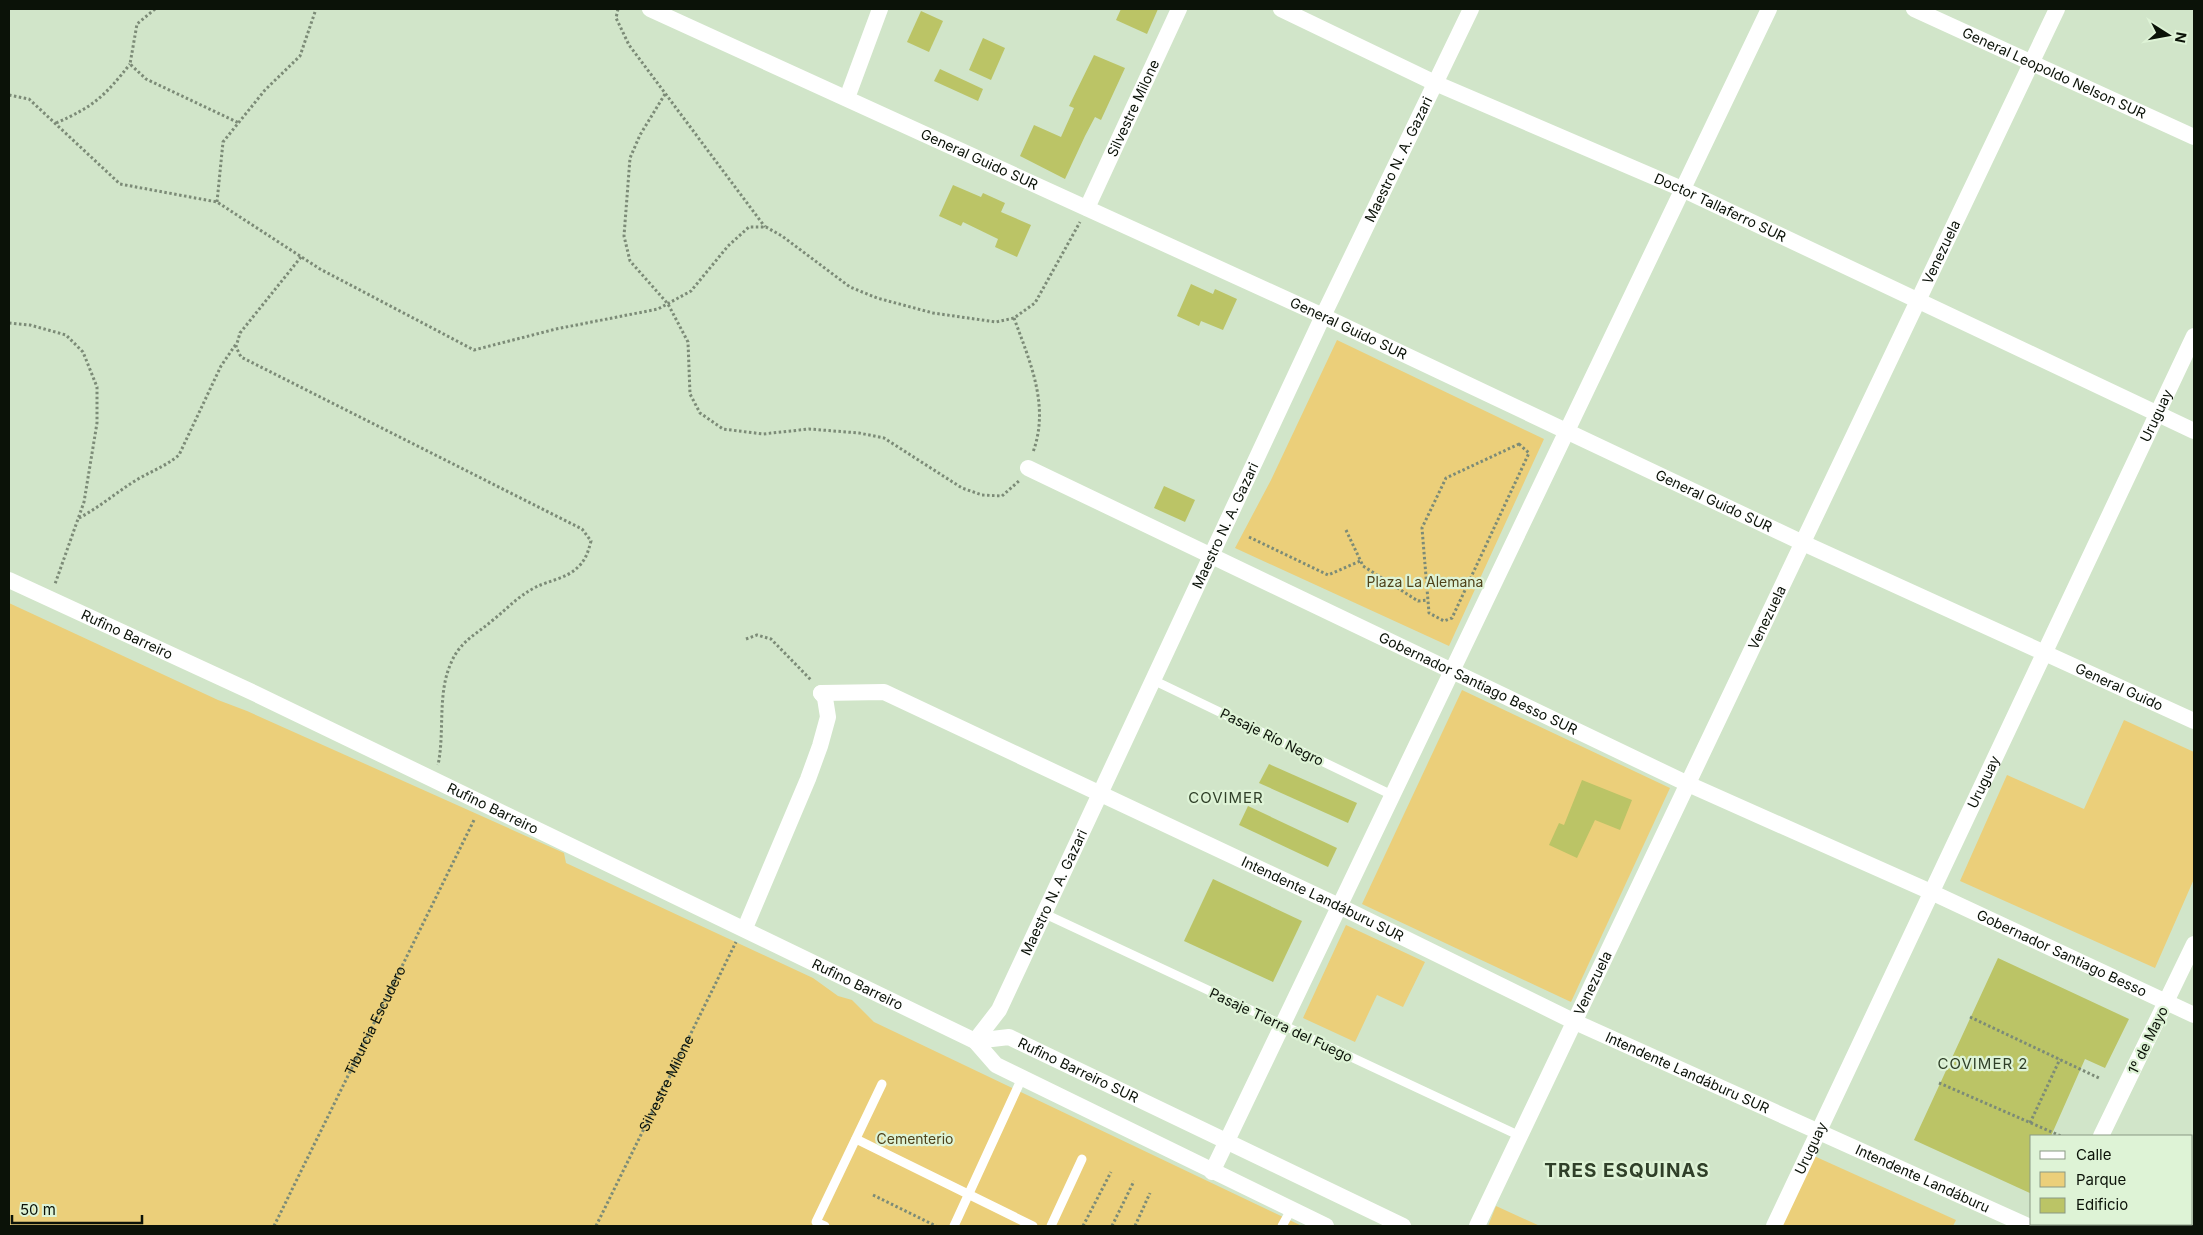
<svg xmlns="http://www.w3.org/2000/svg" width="2203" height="1235" font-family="Inter,sans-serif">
	<rect width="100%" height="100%" fill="#d1e5c9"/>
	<g fill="#ebcf7a">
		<path d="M1337,340l207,99 -95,207 -214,-98 36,-68z"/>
		<path d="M9,603l209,97 29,11 317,142 2,10 247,115 25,18 14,4 22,22 428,204h-1293z"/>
		<path d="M1462,690l208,98 -99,214 -209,-98z"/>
		<path d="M2124,720l70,32v127l-39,89 -195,-87 47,-106 77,34z"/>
		<path d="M1346,925l79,37 -22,45 -26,-12 -22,47 -52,-24z"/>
		<path d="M1814,1156l142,64 -3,6h-171z"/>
		<path d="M1496,1206l44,20h-52z"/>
	</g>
	<g fill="#bbc466">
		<path d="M1121,9h37l-11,25 -31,-14z"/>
		<path d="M921,11l22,10 -14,31 -22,-10z"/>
		<path d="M983,38l22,10 -14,32 -22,-10z"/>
		<path d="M1094,55l31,13 -24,52 -6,-3 -10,19 -20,43 -45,-23 14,-31 27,12 13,-29 -5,-2z"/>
		<path d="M940,69l43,20 -5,12 -44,-20z"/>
		<path d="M953,185l28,12 2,-4 22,10 -4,9 30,13 -14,32 -22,-10 3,-8 -35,-17 -2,4 -22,-10z"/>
		<path d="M1191,284l22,10 2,-5 22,10 -14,31 -22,-9 -2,5 -22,-10z"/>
		<path d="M1164,486l31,14 -10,22 -31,-14z"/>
		<path d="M1269,764l88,39 -9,20 -89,-40z"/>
		<path d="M1582,780l50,20 -12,30 -25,-10 -18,38 -28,-13 10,-22 5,2z"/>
		<path d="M1248,806l89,42 -9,19 -89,-42z"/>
		<path d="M1213,879l89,42 -29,61 -89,-41z"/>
		<path d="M1998,958l131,61 -24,49 -20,-9 -34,77h-19v58l-118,-54z"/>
	</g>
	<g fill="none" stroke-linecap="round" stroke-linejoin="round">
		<g stroke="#7c8b77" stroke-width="3" stroke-dasharray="2.5 2.5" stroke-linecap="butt">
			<path d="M155,9l-18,15 -7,40 16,15 93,44"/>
			<path d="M618,9l-2,9 13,27 136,182"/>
			<path d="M665,94l-25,41 -10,23 -6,78 6,25 38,43 20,38 2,52 10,19 23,16 40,5 46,-5 50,4 25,5 78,50 20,7 20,1 18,-16"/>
			<path d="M9,95l20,4 91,85 97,18 103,67 154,81 82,-21 102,-20 33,-18 37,-45 21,-19h17l16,9 68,51 27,11 56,15 63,9 18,-4 21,-15 45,-81"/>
			<path d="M56,123c37,-16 49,-27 74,-59"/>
			<path d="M217,202l6,-60 42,-52 35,-34 16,-47"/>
			<path d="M301,257l-61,76 -4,14 5,10 341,172 9,12c-3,11 -5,19 -14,27 -10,10 -29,13 -41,19 -18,9 -28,21 -43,33 -16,14 -33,21 -42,43 -14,31 -6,69 -13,102"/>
			<path d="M1014,318c16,44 36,88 19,134"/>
			<path d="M9,323l21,2 36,10 17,17 14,35v36l-13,79 -29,82"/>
			<path d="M1519,444l10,9 -77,165 -8,3 -15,-8 -7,-85 24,-50z"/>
			<path d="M79,518c21,-11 39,-27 59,-39 14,-8 28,-13 41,-24l42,-89 15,-22"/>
			<path d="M1346,530l17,36 55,35 10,-1"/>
			<path d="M1249,537l79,38 32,-14"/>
			<path d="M746,639l11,-4 14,4 40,41"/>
			<path d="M1970,1017l131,62"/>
			<path d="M1939,1083l122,53"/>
			<path d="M2030,1123l30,-64"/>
			<path d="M873,1195l63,31"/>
			<path id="s1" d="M274,1226l201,-408"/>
			<path id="s2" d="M596,1226l140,-284"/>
			<path d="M1083,1226l28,-54"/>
			<path d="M1112,1226l22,-45"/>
			<path d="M1135,1226l15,-33"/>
		</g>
		<g stroke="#fff" stroke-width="9">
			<path d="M1153,680l239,115"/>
			<path d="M1043,913l477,223"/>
			<path d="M856,1139l177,87"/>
			<path d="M825,1226l-9,-4 66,-138"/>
			<path d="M954,1226l68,-148"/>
			<path d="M1051,1226l31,-67"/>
			<path d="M1282,1226l9,-16"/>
		</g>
		<g stroke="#fff" stroke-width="16">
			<path id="s3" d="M650,9l673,307 480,227 391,178"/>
			<path id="s4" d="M1281,9l154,74 247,106 512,242"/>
			<path id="s5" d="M1914,9l280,128"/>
			<path d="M847,98l33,-89"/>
			<path id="s6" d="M1087,208l92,-199"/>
			<path id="s7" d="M1028,468l660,316 243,108 263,123"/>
			<path id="s8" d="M9,580l245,113 721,348 21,24 330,161"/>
			<path id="s9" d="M821,693l63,-1 455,214 236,116 453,204"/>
			<path d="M745,928l63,-149 12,-33 8,-29 -3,-19 -4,-5"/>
			<path id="s10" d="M975,1041l24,-31 324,-694 148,-307"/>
			<path id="s11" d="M975,1041l34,-4 394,189"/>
			<path d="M2101,1136l93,-192"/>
			<path d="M1212,1172l557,-1163"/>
			<path id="s12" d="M1477,1226l580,-1217"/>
			<path id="s13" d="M1774,1226l420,-890"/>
			<path d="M2056,1226l2,-2"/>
		</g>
	</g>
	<g text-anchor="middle" stroke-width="4.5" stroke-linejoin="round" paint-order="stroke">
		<g font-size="14" fill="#0b1208" stroke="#def3d6">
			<text dy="5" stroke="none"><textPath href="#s5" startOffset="154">General Leopoldo Nelson SUR</textPath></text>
			<text dy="5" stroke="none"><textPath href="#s6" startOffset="110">Silvestre Milone</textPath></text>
			<text dy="5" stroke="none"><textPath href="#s3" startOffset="362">General Guido SUR</textPath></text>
			<text dy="5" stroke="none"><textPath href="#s10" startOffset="979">Maestro N. A. Gazari</textPath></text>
			<text dy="5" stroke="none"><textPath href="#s4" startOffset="482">Doctor Tallaferro SUR</textPath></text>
			<text dy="5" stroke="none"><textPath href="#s12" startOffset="1079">Venezuela</textPath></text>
			<text dy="5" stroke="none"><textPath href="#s3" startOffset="768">General Guido SUR</textPath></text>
			<text dy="5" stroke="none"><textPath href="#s13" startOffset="896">Uruguay</textPath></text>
			<text dy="5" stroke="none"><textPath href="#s3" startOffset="1172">General Guido SUR</textPath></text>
			<text dy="5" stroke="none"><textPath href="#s10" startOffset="574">Maestro N. A. Gazari</textPath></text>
			<text dy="5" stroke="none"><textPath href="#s12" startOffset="674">Venezuela</textPath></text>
			<text dy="5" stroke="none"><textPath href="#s8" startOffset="130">Rufino Barreiro</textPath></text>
			<text dy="5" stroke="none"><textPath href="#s7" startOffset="499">Gobernador Santiago Besso SUR</textPath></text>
			<text dy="5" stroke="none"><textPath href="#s3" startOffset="1618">General Guido</textPath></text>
			<text transform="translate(1272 737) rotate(26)" y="5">Pasaje Río Negro</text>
			<text dy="5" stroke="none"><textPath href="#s13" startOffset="491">Uruguay</textPath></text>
			<text dy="5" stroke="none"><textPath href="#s8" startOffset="535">Rufino Barreiro</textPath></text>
			<text dy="5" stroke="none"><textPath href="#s10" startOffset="169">Maestro N. A. Gazari</textPath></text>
			<text dy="5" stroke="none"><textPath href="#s9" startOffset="548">Intendente Landáburu SUR</textPath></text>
			<text dy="5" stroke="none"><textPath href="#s7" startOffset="1142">Gobernador Santiago Besso</textPath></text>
			<text dy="5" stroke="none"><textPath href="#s12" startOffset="269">Venezuela</textPath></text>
			<text dy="5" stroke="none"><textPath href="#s8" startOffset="940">Rufino Barreiro</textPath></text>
			<text dy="5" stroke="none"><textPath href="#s1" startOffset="229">Tiburcia Escudero</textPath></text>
			<text transform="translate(1281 1025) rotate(25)" y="5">Pasaje Tierra del Fuego</text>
			<text transform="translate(2148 1040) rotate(-64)" y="5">1º de Mayo</text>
			<text dy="5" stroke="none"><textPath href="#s11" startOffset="111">Rufino Barreiro SUR</textPath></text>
			<text dy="5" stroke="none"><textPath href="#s9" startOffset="952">Intendente Landáburu SUR</textPath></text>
			<text dy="5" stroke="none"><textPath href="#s2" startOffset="159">Silvestre Milone</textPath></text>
			<text dy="5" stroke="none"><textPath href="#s13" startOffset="86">Uruguay</textPath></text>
			<text dy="5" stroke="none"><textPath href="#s9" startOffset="1210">Intendente Landáburu</textPath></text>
		</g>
		<g font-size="14" fill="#4f421a" stroke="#def3d6">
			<text x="1425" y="587">Plaza La Alemana</text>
			<text x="915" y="1144">Cementerio</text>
		</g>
		<g font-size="15" letter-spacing="1" fill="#304029" stroke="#def3d6">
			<text x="1226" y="803">COVIMER</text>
			<text x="1983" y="1069">COVIMER 2</text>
		</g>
		<g font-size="19" font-weight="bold" letter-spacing="1" fill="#304029" stroke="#def3d6">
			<text x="1627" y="1177">TRES ESQUINAS</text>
		</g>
	</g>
	<rect width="2203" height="1235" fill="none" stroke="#0b1208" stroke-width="20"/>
	<rect x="2030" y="1135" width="162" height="90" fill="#def3d6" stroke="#8a9984"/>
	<rect x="2040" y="1151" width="25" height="8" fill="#ffffff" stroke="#8a9984"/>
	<text x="2076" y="1160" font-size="15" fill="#0b1208">Calle</text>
	<rect x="2040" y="1172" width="25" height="15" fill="#ebcf7a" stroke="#8a9984"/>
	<text x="2076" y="1185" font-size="15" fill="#0b1208">Parque</text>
	<rect x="2040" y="1198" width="25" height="15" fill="#bbc466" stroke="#8a9984"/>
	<text x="2076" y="1210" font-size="15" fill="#0b1208">Edificio</text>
	<g transform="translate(2168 35) rotate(101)" stroke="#def3d6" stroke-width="4" paint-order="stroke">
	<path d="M0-4L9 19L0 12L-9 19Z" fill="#0b1208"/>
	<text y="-8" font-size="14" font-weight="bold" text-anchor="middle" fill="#0b1208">N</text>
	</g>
	<path d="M12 1215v8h130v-8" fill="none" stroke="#0b1208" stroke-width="2.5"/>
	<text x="20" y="1215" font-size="15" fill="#0b1208" stroke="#def3d6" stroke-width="4" paint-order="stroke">50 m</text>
</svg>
